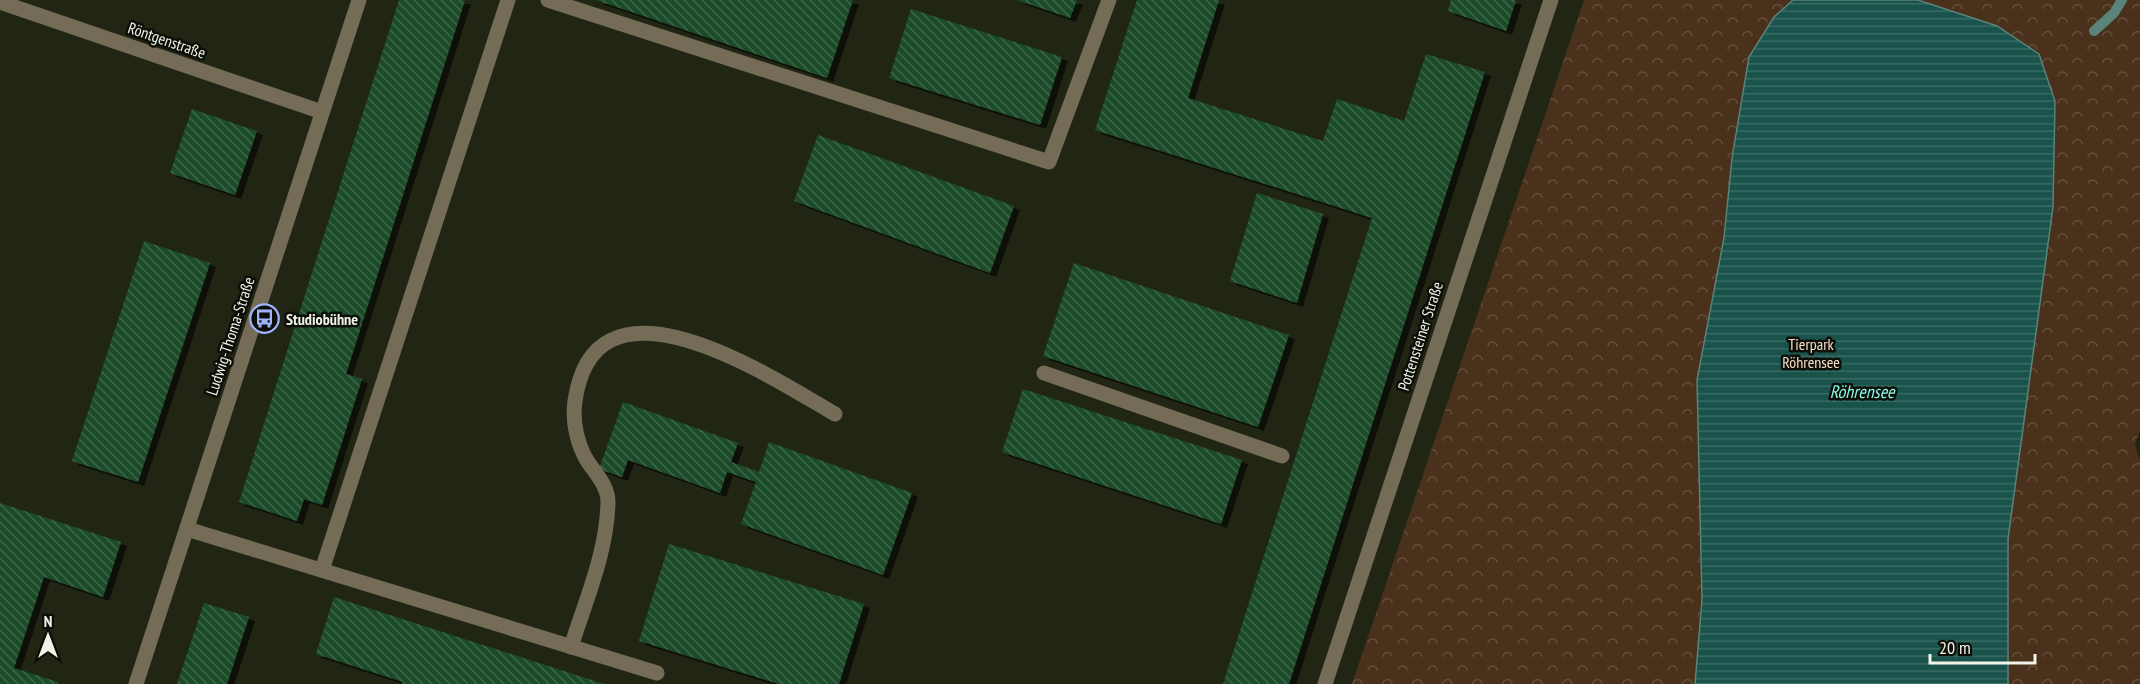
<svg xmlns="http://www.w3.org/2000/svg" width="2140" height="684" font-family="'PT Sans Narrow',sans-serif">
	<defs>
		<pattern id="park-crowns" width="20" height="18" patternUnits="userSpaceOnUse" patternTransform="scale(1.5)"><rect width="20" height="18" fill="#4a311b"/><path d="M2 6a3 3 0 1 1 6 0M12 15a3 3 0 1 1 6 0" fill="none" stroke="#644f3c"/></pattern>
		<pattern id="water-rules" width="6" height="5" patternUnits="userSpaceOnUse" patternTransform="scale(1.5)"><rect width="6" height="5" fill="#19534b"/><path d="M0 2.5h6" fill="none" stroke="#3b6c65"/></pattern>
		<pattern id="building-back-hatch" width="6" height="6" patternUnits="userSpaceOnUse" patternTransform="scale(1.5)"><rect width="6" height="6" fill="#1b4c2b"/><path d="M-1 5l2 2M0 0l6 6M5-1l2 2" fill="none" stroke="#3c664a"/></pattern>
		<filter id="shadow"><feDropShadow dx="6" dy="4" stdDeviation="0" flood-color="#0009"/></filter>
	</defs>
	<rect width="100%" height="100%" fill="#212614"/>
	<path fill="url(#park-crowns)" d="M1584,0h556v430l-5,14 5,17v223h-788z"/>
	<path fill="url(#water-rules)" stroke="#5a837a" stroke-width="1.5" d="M1793,0h125l79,26 42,28 16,47 -2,106 -45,332v145h-313l7,-84 -5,-220 27,-142 8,-80 17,-101 25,-40z"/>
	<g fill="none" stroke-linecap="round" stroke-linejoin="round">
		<path stroke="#5a837a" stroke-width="10" d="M2094,31l20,-18 8,-13"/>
	</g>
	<g fill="url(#building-back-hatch)" filter="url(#shadow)">
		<path d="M399,0h66l-119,374 16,5 -40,126 -18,-6 -7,22 -58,-19z"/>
		<path d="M596,0h257l-26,78z"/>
		<path d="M1017,0h60l-7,18z"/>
		<path d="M1137,0h82l-31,98 135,43 14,-42 67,22 22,-67 59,18 -196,612h-66l149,-466 -277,-88z"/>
		<path d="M1451,0h65l-10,31 -58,-20z"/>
		<path d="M911,9l151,48 -22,68 -151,-47z"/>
		<path d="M192,109l65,22 -22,64 -65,-22z"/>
		<path d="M818,135l196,71 -24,67 -196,-72z"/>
		<path d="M1257,193l66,21 -26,89 -67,-22z"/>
		<path d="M144,241l66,22 -72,219 -66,-21z"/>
		<path d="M1074,263l215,72 -31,92 -215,-71z"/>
		<path d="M1023,389l219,71 -21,64 -219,-72z"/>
		<path d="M623,402l115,41 -7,19 28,10 10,-30 143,51 -29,82 -142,-51 15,-42 -29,-10 -7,21 -92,-33 -6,17 -23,-8z"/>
		<path d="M0,503l121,39 -18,55 -59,-20 -30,91 44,14v2h-58z"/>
		<path d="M669,544l195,60 -25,80h-60l-140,-43z"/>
		<path d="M334,597l270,87h-202l1,-2 -87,-28z"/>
		<path d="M204,603l45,14 -22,67h-50z"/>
	</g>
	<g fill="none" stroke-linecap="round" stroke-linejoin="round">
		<g stroke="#746c56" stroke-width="15">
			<path d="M548,0l501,162 60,-162"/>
			<path d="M0,2l322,110"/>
			<path d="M1044,373l238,83"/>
			<path d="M187,529l470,144"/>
			<path d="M322,570l186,-570"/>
			<path d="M571,647c15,-48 36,-95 37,-145 0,-16 -12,-28 -20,-40 -11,-17 -16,-42 -13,-61 20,-141 196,-24 260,13"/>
			<path d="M136,684l223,-684"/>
			<path d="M1325,684l226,-684"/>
		</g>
	</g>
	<defs>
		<symbol id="bus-ring" viewBox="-11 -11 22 22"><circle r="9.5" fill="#0c0e07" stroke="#9fb3fd" stroke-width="1.5"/><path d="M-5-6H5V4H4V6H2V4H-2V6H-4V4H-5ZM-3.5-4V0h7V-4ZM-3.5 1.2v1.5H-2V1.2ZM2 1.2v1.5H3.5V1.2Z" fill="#9fb3fd"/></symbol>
	</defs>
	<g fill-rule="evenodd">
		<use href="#bus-ring" x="248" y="302" width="33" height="33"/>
	</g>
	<g text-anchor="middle" stroke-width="5" stroke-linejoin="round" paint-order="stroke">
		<g font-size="16" fill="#f0f4e8" stroke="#0c0e07">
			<text transform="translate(167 40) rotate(19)" y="6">Röntgenstraße</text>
			<text transform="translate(230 336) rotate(-72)" y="6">Ludwig-Thoma-Straße</text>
			<text transform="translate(1420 336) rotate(-72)" y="6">Pottensteiner Straße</text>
		</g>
		<g font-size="16" font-weight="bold" fill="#f0f4e8" stroke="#0c0e07" text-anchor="start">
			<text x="286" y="325">Studiobühne</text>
		</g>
		<g font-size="16" fill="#f8ddc7" stroke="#0c0e07">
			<text x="1811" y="350">Tierpark<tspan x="1811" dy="18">Röhrensee</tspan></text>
		</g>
		<g font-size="18" font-style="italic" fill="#88f7e4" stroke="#0c0e07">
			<text x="1862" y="398">Röhrensee</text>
		</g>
	</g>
	<g transform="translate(48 636)" stroke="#0c0e07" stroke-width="4.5" paint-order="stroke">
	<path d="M0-4.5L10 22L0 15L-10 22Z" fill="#f0f4e8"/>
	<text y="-9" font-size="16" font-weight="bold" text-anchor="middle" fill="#f0f4e8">N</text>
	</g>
	<path d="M1930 654v9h105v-9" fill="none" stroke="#f0f4e8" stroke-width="3"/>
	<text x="1939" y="654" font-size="18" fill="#f0f4e8" stroke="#0c0e07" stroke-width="4.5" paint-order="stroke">20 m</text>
</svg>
